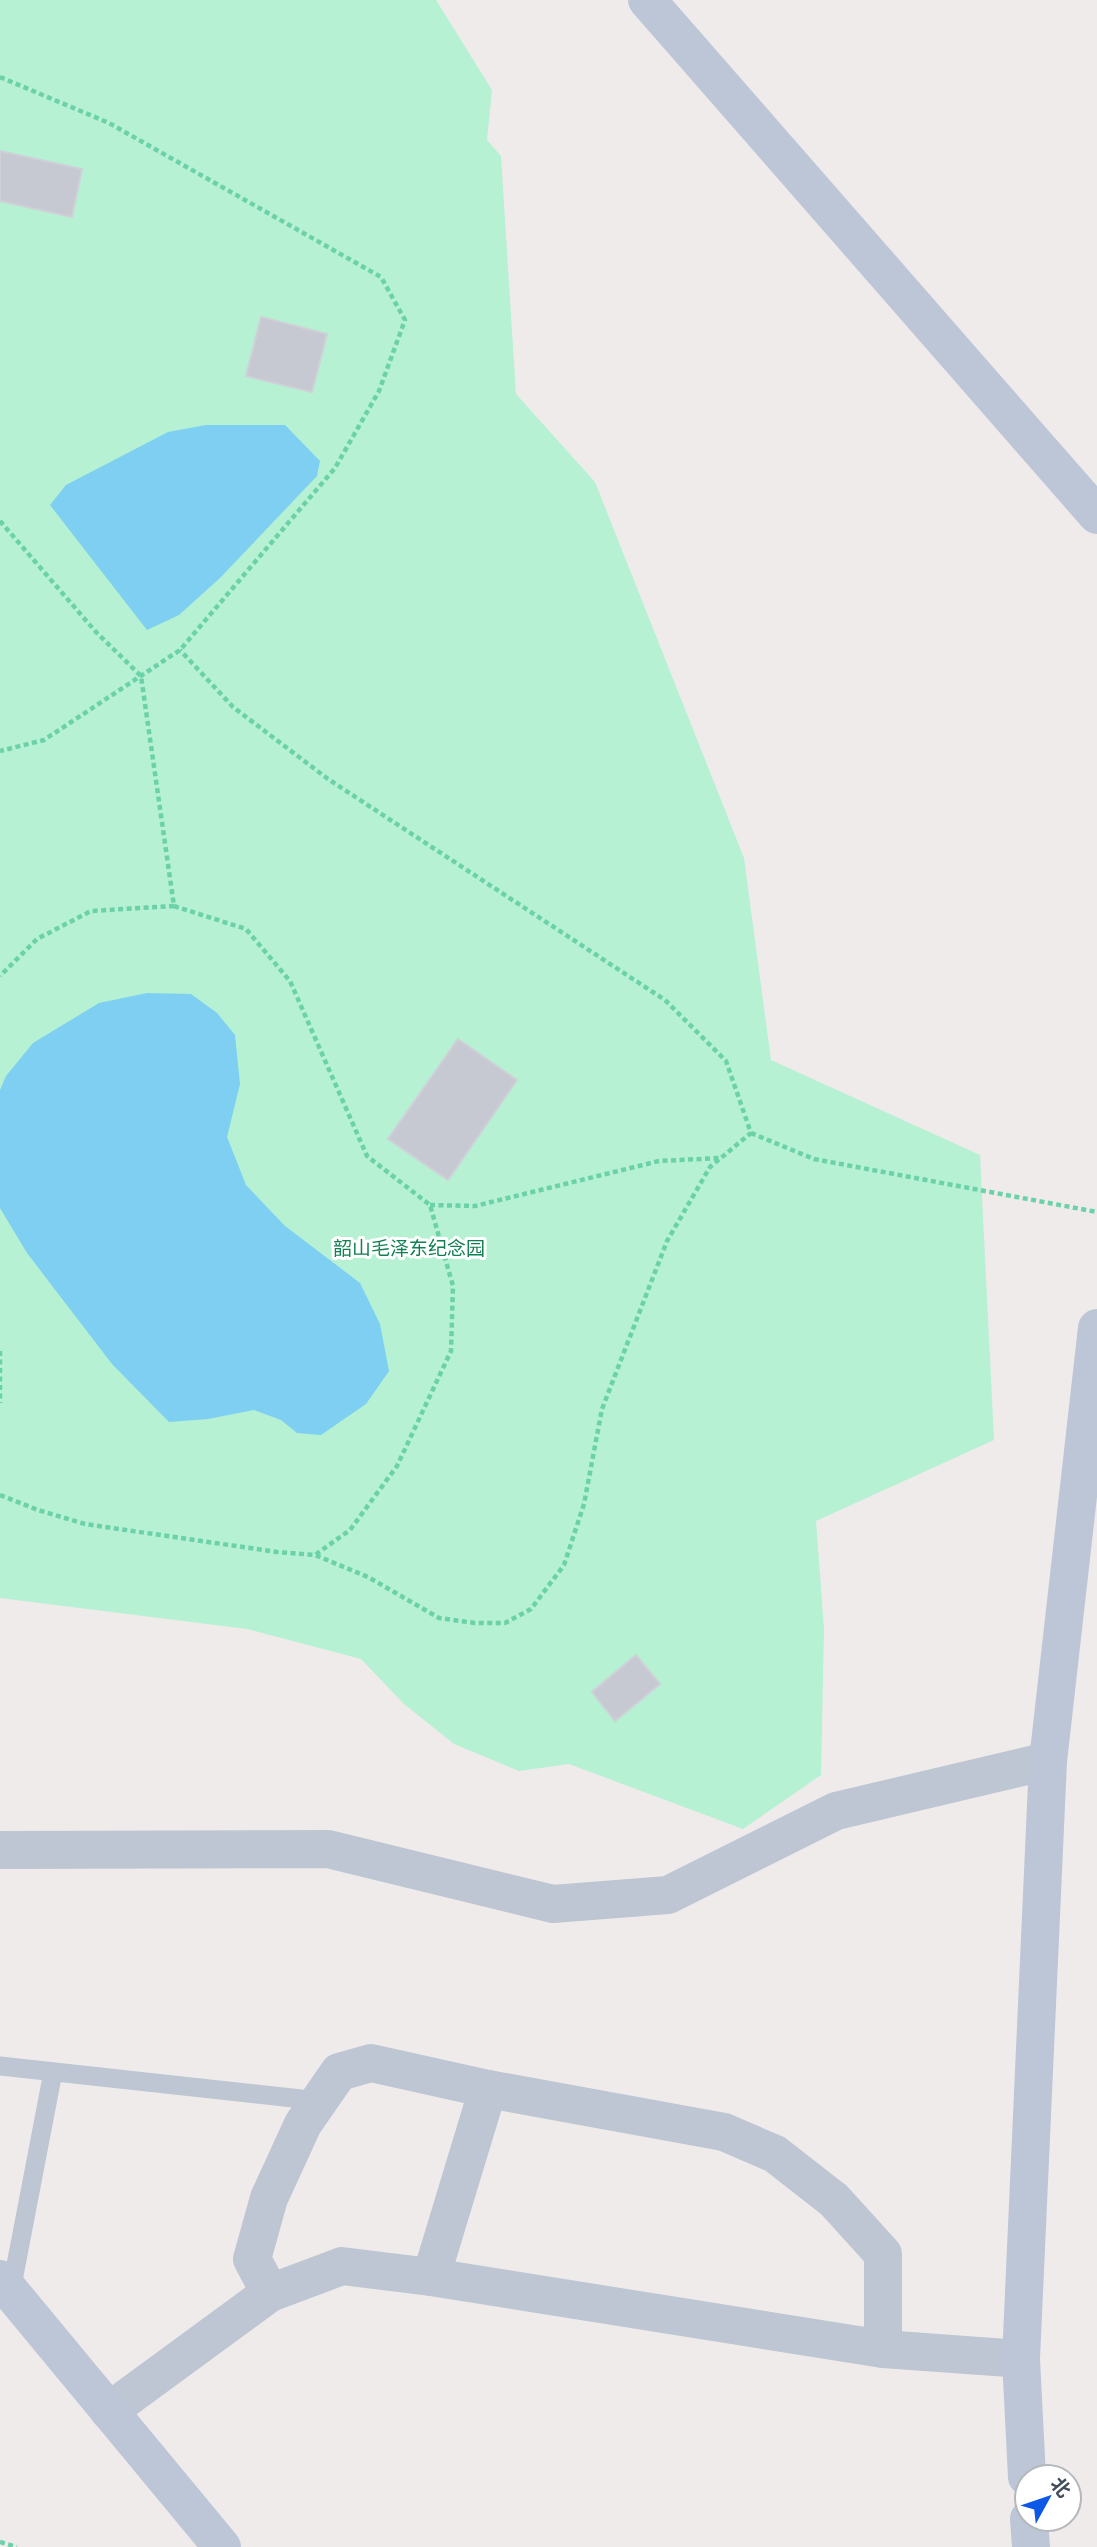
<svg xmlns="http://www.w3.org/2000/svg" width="1097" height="2547" font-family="'Sofia Sans Condensed','Noto Sans SC',sans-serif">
	<rect width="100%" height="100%" fill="#efebeb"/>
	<path fill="#b5f1d2" d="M0,0h436l56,90 -5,50 14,16 15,238 79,88 149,376 27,202 209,95 14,285 -178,81 8,108 -3,146 -78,54 -174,-65 -50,7 -65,-27 -50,-40 -43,-45 -114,-30 -247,-31z"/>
	<g fill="#7ecff1">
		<path d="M206,425h79l35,36 -3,15 -97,102 -41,37 -32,15 -97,-125 16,-20 102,-53z"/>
		<path d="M147,993l44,1 26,19 18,22 5,49 -13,53 19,48 39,41 75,57 20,41 9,47 -23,33 -45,31 -24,-2 -16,-13 -27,-10 -46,9 -39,3 -57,-58 -85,-111 -27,-45v-118l6,-14 27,-33 66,-40z"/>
	</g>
	<g fill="#c7c9d2" stroke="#cfd0d8" stroke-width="2">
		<path d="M0,151l82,18 -10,48 -72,-16z"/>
		<path d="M261,317l66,17 -15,58 -66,-16z"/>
		<path d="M458,1039l59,41 -69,100 -60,-41z"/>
		<path d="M636,1655l24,29 -45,37 -23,-29z"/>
	</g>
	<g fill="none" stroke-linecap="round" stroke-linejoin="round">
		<g stroke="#6bd1a8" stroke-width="4.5" stroke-dasharray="5 3.5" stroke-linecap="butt">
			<path d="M0,77l109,46 272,154 24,43 -26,71 -44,77 -155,182 -136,90 -44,11"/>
			<path d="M0,521l96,111 45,44 33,230 -83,5 -54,28 -37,37"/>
			<path d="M174,906l72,23 44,52 77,175 63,49 23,81 -2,65 -54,115 -47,64 -35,25"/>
			<path d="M751,1133l63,26 283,53"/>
			<path d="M430,1205l45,1 184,-45 62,-3"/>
			<path d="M0,1351v52"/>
			<path d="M0,1495l38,15 47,14 192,28 38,3 53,22 71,41 36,5h30l26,-14 33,-44 20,-61 18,-95 65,-168 43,-74 41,-34 -25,-72 -61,-61 -337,-221 -95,-72 -53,-57"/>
			<path d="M0,2542l17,5"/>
		</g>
		<g stroke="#bdc6d2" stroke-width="19">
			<path d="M0,2066l320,35"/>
			<path d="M11,2291l42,-219"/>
		</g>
		<g stroke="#bdc6d2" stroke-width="38">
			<path d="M0,1850l328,-1 225,55 115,-9 168,-84 212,-50"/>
			<path d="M431,2277l57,-188 236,43 51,22 59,46 49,54v95"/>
			<path d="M270,2293l-18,-34 17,-61 34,-74 36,-52 32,-9 117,26"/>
			<path d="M109,2411l161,-118 72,-27 89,11 452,72 138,10"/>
		</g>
		<g stroke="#bcc6d7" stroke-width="38">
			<path d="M647,0l450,515"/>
			<path d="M0,2279l222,268"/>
			<path d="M1027,2477l-6,-118 27,-598 49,-433"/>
			<path d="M1029,2519l2,28"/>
		</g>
	</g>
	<g text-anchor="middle" stroke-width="6" stroke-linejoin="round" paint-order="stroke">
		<g font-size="19" fill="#107f51" stroke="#fff">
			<text x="409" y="1255">韶山毛泽东纪念园</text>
		</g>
	</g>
	<g transform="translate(1048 2498) rotate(50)"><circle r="33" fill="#ffffff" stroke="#b4b8bd" stroke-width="2"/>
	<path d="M0-5L12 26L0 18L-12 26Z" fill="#0d58e7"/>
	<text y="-10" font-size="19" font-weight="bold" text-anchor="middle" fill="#434d5a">北</text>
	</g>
</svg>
